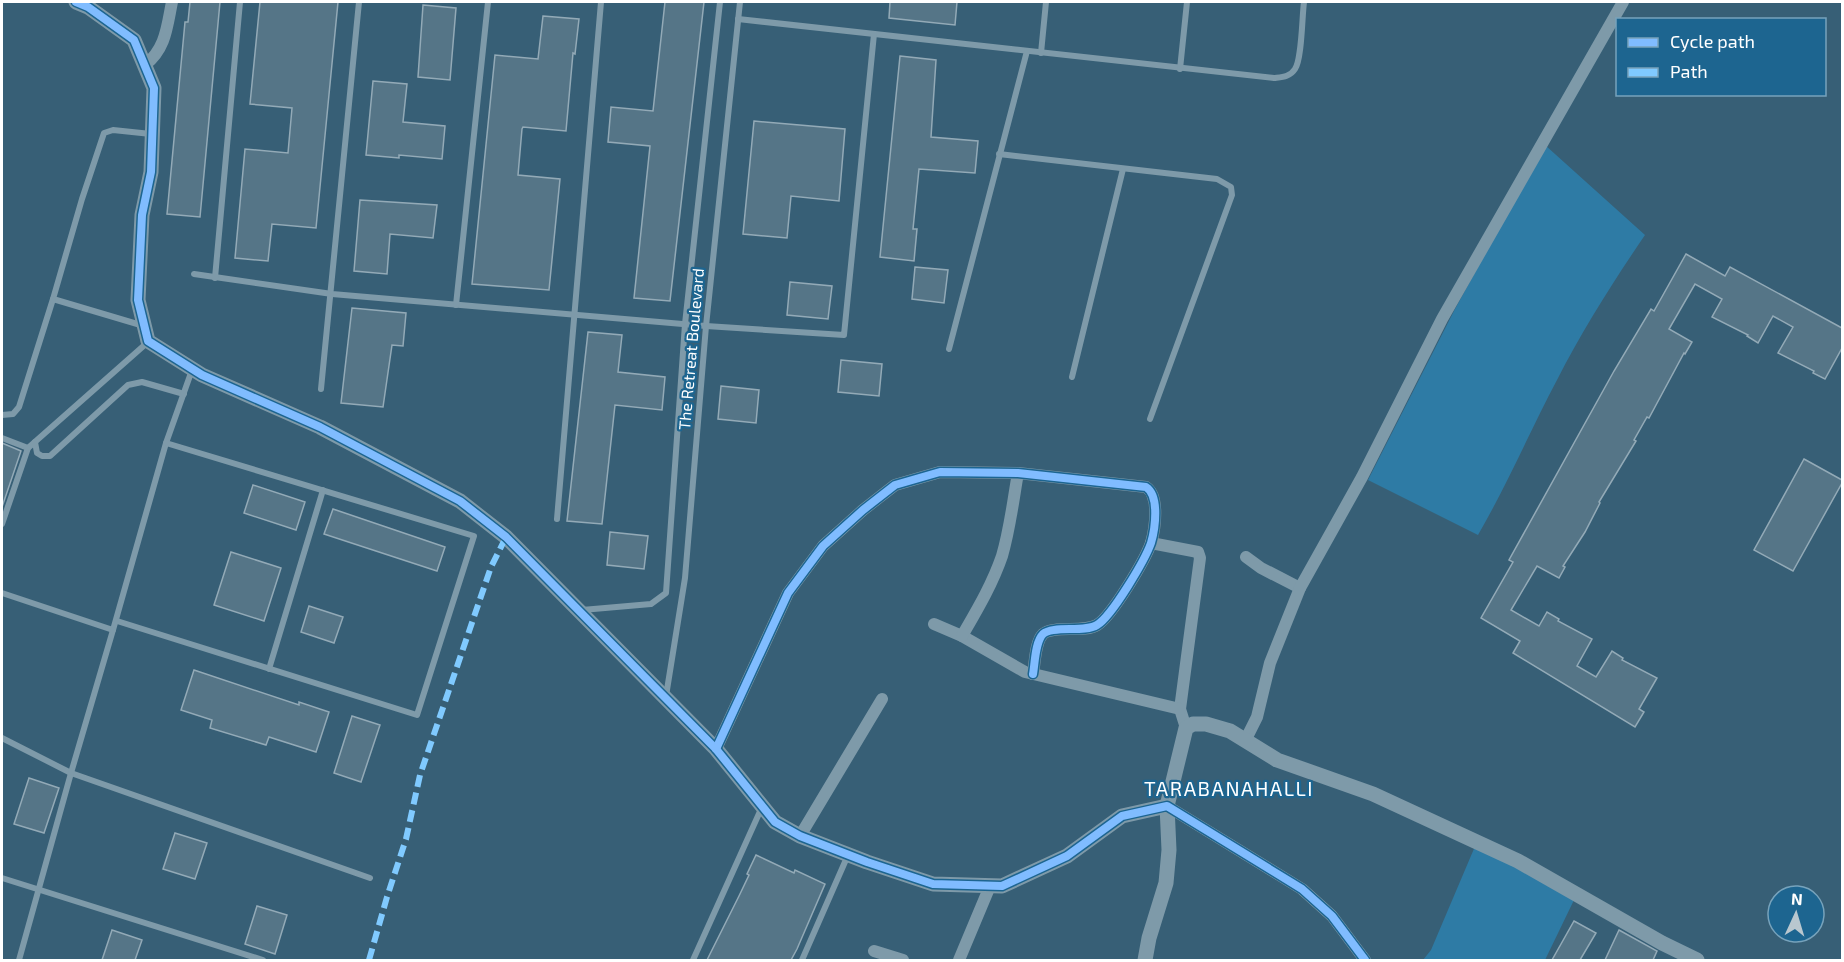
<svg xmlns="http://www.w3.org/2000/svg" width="1844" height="962" font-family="'Exo 2',sans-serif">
	<rect width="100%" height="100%" fill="#375f76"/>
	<g fill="#2e7ba5">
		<path d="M1545,145l100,90c-32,47 -62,94 -88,145 -27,51 -50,105 -79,155l-110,-55 87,-171z"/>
		<path d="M1476,844l98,56 -29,60h-122l8,-10z"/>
	</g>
	<g fill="#557587" stroke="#93aab7" stroke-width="1.5">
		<path d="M190,2h30l-20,215 -33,-3 18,-192h3z"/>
		<path d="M260,2h78l-22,226 -44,-4 -4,37 -33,-3 10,-109 43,4 4,-45 -42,-4z"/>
		<path d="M665,2h39l-34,299 -36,-3 16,-152 -42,-4 3,-35 42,4z"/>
		<path d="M890,2h67l-2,23 -66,-7z"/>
		<path d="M423,5l33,3 -6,72 -32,-3z"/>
		<path d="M543,16l36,3 -4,35 -2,-1 -7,78 -43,-4 -1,2 -4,46 42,4 -11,111 -77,-6 23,-229 43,4z"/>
		<path d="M900,56l36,4 -5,77 47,4 -3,32 -56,-4 -6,60h4l-3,32 -34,-4z"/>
		<path d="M373,81l34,3 -4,38 42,4 -3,33 -43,-4v3l-33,-3z"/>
		<path d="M754,121l91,8 -6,72 -48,-5 -4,42 -44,-4z"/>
		<path d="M360,200l77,5 -4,33 -43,-4 -3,40 -33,-3z"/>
		<path d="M1686,254l39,22 5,-9 112,61v20l-17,31 -12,-6 1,-2 -36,-18 15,-26 -20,-11 -15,27 -11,-7 1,-1 -36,-18 10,-18 -27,-15 -26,45 23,13 -7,12 -1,-1 -35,65 -2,-1 -13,23 2,1 -37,61 1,1 -15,29 -22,34 2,1 -6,11 -22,-12 -26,44 28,16 8,-14 12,7 -1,2 34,18 -15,27 19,11 16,-26 11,7 -1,2 35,18 -18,31 5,3 -9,15 -122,-74 7,-12 -39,-23 32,-56 -4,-2 105,-189 37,-62 3,2z"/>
		<path d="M915,267l33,3 -4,33 -32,-4z"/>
		<path d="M790,282l42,4 -4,33 -41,-4z"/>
		<path d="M352,308l54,5 -3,33 -11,-1 -9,62 -42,-4z"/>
		<path d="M588,332l34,3 -4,37 47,5 -3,33 -47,-5 -13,119 -35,-3z"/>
		<path d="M841,360l41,4 -3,32 -41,-4z"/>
		<path d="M721,386l38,4 -3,33 -38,-4z"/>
		<path d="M2,443l19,8 -19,56z"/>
		<path d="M1804,459l38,21v3l-49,88 -39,-21z"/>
		<path d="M253,485l52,17 -9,28 -52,-17z"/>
		<path d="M333,509l112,38 -8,24 -113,-37z"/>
		<path d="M610,532l38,4 -4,33 -37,-4z"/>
		<path d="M231,552l50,16 -17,53 -50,-16z"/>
		<path d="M309,606l34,11 -9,26 -33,-11z"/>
		<path d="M194,670l105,35v-3l30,10 -13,40 -47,-15 -3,8 -56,-17 2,-8 -31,-10z"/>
		<path d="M352,716l28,9 -19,57 -27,-9z"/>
		<path d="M29,778l30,10 -15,45 -30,-9z"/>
		<path d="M175,833l32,10 -12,36 -32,-10z"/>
		<path d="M756,855l38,18 1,-3 30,14 -28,65 -6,11h-84l32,-64 10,-21 -2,-1z"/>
		<path d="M257,906l30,9 -12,39 -30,-10z"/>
		<path d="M1574,921l22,12 -16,27h-28z"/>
		<path d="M112,930l30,10 -7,20h-33z"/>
		<path d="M1619,930l38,21 -4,9h-48z"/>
	</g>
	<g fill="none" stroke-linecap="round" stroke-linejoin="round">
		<g stroke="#7e9aa9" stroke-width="6">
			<path d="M738,19l536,59c8,-1 16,-1 21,-9 7,-10 7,-53 9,-67"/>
			<path d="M1041,53l5,-51"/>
			<path d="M1180,69l7,-67"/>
			<path d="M999,154l218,25 14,8 1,8 -82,224"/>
			<path d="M194,274l138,20 374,32 138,9 30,-301"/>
			<path d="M215,278l25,-276"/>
			<path d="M456,305l32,-303"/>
			<path d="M144,326l-91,-27 29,-100 22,-66 9,-3 38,4"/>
			<path d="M949,349l78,-298"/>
			<path d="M1072,377l51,-208"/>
			<path d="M321,389l38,-387"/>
			<path d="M2,415l11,-1 6,-7 34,-108"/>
			<path d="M2,438l26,10"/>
			<path d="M35,442l2,11 5,3h8l78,-71 14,-3 42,12"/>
			<path d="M557,519l44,-517"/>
			<path d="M2,524l26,-76 120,-106"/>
			<path d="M2,593l111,37 53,-187 26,-73"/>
			<path d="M582,610l69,-6 15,-11 19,-269 35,-322"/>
			<path d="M117,621l300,94 57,-179 -308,-93"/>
			<path d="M269,669l54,-179"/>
			<path d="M666,696l19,-118 21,-252 34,-324"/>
			<path d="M2,738l69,35 299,105"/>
			<path d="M2,878l261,82"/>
			<path d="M19,960l52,-187 42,-143"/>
			<path d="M693,960l69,-153"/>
			<path d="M802,960l46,-105"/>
		</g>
		<g stroke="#7e9aa9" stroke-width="12">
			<path d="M145,65c21,-16 22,-39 27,-63"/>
			<path d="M1151,543l47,9 2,6 -20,151 6,19"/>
			<path d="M1246,557l15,11 39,20"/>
			<path d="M934,624l28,12 63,36 155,37"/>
			<path d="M962,636c15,-26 30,-51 40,-80 8,-27 11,-55 16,-83"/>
			<path d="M1245,741l12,-24 13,-54 30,-75 62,-111 80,-158 181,-317"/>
			<path d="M716,749l72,-156 35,-47 40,-36 32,-25 45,-13 78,1 128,14c14,9 9,42 5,56 -6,17 -39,73 -54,82 -13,8 -44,0 -54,9 -8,8 -8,29 -10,40"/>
			<path d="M1167,806l135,83 30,27 33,44"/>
			<path d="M800,836l82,-137"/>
			<path d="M874,951l29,9"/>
			<path d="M959,960l31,-74"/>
		</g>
		<g stroke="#7e9aa9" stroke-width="15">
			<path d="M76,2l12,5 46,33 20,48 -3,84 -9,43 -4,85 10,41 54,34 118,52 140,74 46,36 210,212 59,73 25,14 67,26 66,22 69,2 65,-30 55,-40 45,-10"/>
			<path d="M1145,960l4,-22 17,-55 3,-33 -2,-44 19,-78 7,-4h13l24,7 47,29 96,34 145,67 144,82 35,17"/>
		</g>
		<path stroke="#80caff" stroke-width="6" stroke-dasharray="12 6" stroke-linecap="butt" d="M369,960l18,-63 19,-58 14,-64 71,-208 15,-30"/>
		<defs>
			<g id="cycleway">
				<path d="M76,2l12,5 46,33 20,48 -3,84 -9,43 -4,85 10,41 54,34 118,52 140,74 46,36 210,212 59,73 25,14 67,26 66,22 69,2 65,-30 55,-40 45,-10 135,83 30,27 33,44"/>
				<path d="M716,749l72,-156 35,-47 40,-36 32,-25 45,-13 78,1 128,14c14,9 9,42 5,56 -6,17 -39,73 -54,82 -13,8 -44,0 -54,9 -8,8 -8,29 -10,40"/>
			</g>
		</defs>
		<use href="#cycleway" stroke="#1d6590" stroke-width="11"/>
		<use href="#cycleway" stroke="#80bcff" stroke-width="8"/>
	</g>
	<g text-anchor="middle" stroke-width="4.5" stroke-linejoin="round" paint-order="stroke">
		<g font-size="16" fill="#fff" stroke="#1d6590">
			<text transform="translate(691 349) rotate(-85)" y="6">The Retreat Boulevard</text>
		</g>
		<g font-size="20" letter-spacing="1.5" fill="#fff" stroke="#1d6590">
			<text x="1229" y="796">TARABANAHALLI</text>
		</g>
	</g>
	<rect width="1844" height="962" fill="none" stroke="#ffffff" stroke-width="6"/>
	<rect x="1616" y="18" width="210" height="78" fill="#1d6590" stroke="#77a3bc" stroke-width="1.5"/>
	<rect x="1628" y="38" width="30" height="9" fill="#80bcff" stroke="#77a3bc" stroke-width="1.5"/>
	<text x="1670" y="48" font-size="18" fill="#ffffff">Cycle path</text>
	<rect x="1628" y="68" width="30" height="9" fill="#80caff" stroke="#77a3bc" stroke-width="1.5"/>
	<text x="1670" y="78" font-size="18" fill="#ffffff">Path</text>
	<g transform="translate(1796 914) rotate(4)"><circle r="28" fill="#1d6590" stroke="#77a3bc" stroke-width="1.5"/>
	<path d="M0-4.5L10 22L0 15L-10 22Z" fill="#b9c7cf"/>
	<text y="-9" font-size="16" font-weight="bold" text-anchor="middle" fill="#ffffff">N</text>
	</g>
</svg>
